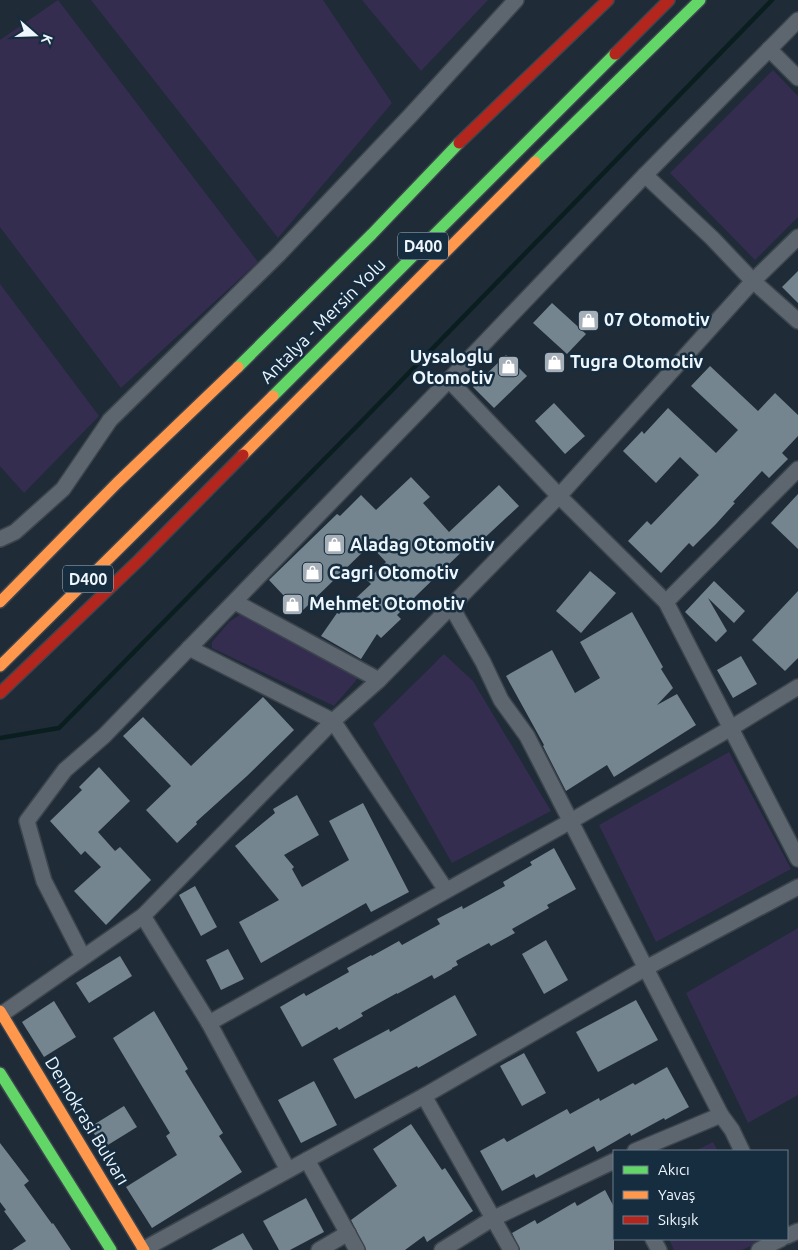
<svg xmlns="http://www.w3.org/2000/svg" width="798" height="1250" font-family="Ubuntu,sans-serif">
	<rect width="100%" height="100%" fill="#1f2b36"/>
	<g fill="#342d4f">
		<path d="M58,0l200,262 -137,126 -121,-161v-187z"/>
		<path d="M91,0h232l69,103 -114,135z"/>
		<path d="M362,0h126l-67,71z"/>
		<path d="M773,70l25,26v121l-43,43 -85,-87z"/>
		<path d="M0,284l99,132 -75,77 -24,-27z"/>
		<path d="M241,614l124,56 -31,36 -122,-58v-6l17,-20z"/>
		<path d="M444,654l29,27 78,130 -99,52 -79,-139z"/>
		<path d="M729,752l62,117 -135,73 -57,-117z"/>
		<path d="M798,928v167l-50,28 -62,-130z"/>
		<path d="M713,1142l5,9h-23z"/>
		<path d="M669,1239h94l1,1 -22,10h-68z"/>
	</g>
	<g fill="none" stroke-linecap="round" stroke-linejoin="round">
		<path stroke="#0a1e20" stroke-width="4.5" d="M0,738l59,-10 303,-307 410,-421"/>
	</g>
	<g fill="#74858f">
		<path d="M798,271v32l-16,-16z"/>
		<path d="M552,303l34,31 -19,20 -34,-31z"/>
		<path d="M506,355l21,21 -33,32 -21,-21z"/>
		<path d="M710,366l48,45 17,-18 23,22v21l-16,17 6,6 -19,19 -7,-7 -29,31 2,1 -19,21 -23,23 -4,-4 -28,30 -33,-32 19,-20 4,4 48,-50 -19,-18 -24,26 -33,-32 19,-20 2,3 24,-26 48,45 22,-23 -47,-44z"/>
		<path d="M554,403l31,33 -20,18 -30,-33z"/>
		<path d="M411,477l19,20 -7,6 26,29 50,-47 20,21 -41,38 -4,-4 -56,54 -21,21 4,4 -20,19 -4,-4 -16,25 -40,-23 16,-23 2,1 32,-30 -4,-4 19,-18 -16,-17 -70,68 -31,-33 68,-66 3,2 21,-21 15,15z"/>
		<path d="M798,494v55l-27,-26z"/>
		<path d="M590,571l26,22 -35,40 -25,-22z"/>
		<path d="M714,581l31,30 -11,12 -26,-25 19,33 -11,11 -31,-30z"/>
		<path d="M798,591v67l-13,13 -33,-31z"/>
		<path d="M632,612l31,55 -2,2 12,19 -16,17 20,-11 19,31 -82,52 -7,-12 -41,26 -23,-45 1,-1 -38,-69 46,-26 23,43 25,-15 -20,-36z"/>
		<path d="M741,656l16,28 -24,14 -16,-28z"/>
		<path d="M263,697l31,33 -47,46 -51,46 1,2 -20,19 -31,-33 25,-24 -48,-50 20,-19 48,49z"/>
		<path d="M99,767l31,34 -32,31 17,19 5,-4 31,33 -45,45 -32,-34 27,-24 -16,-16 -4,4 -31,-34 32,-31 -3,-3z"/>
		<path d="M297,795l22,40 -35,20 10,12 -2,2 10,18 47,-27 -20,-39 34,-18 46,89 -38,20 -5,-9 -105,60 -22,-41 40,-22 -44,-54 40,-33 -2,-4z"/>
		<path d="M554,848l22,41 -29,16 2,3 -37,21 3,4 -24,13 -2,-3 -33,18 2,4 -6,3v1l-18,10 -2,-4 -35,19v-1l-36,20 2,3 -24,14 -2,-3 -35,20 -22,-40 24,-14 2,3 43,-24 -2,-4 24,-13 1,1 27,-15 3,4 38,-21 -3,-5 25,-13 1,3 42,-23 -2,-4 29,-17 -2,-3z"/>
		<path d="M195,886l22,41 -16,9 -22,-41z"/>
		<path d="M546,940l22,40 -24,14 -22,-40z"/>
		<path d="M228,949l16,30 -23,11 -15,-30z"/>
		<path d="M120,956l12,20 -43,27 -13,-20z"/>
		<path d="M455,995l22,40 -59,33 -1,-2 -62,33 -22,-40 56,-30 1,3z"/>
		<path d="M636,1000l22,40 -60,32 -22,-40z"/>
		<path d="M54,1001l22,36 -32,20 -22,-35z"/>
		<path d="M154,1011l34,58 -3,2 38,62 -4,3 23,36 -90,56 -26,-41 51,-32 -11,-19 4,-3 -57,-95z"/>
		<path d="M524,1053l22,40 -24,13 -22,-40z"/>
		<path d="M667,1067l22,40 -24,13 -1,-2 -33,18 -1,-3 -33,19 -3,-6 -58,32 -2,-4 -32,17 -22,-40 24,-13 3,4 60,-33 3,5 29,-16 1,3 33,-18 2,2z"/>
		<path d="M314,1081l23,44 -36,18 -23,-43z"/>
		<path d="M124,1106l13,21 -34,21 -13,-21z"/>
		<path d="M411,1124l31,46 3,-2 28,43 -46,31 -3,-6 -19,14h-39l-15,-30 46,-34 -24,-37z"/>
		<path d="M0,1143l29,38 -5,4 28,39 1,-1 18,27h-59l14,-9 -22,-30 2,-1 -6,-8z"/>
		<path d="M605,1190l9,17v43h-94l-8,-17 23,-13 2,4 38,-22 2,4z"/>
		<path d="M306,1198l18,34 -34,18h-11l-16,-29z"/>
		<path d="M243,1233l10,17h-42z"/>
	</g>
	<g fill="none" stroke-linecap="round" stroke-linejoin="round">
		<defs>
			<g id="street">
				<path d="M769,49l29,29"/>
				<path d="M645,175l67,63 41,43 45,40"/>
				<path d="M449,380l110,116 107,106 132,257"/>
				<path d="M0,539l15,-7 48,-43 47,-69 168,-165 132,-139 106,-116"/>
				<path d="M235,602l144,78"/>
				<path d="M666,602l132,-133"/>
				<path d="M451,606l32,56 18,38 26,36 194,379 11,15 10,21"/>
				<path d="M189,648l144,73 113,169"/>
				<path d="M143,916l66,107 79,147"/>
				<path d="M83,957l-39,-76 -17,-60 38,-51 39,-34 345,-356 196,-205 153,-155"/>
				<path d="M2,1014l141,-98 190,-195 46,-41 180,-184 194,-215 45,-44"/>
				<path d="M209,1023l362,-202 160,-93 67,-41"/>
				<path d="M424,1096l87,154"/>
				<path d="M635,1151l86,-36"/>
				<path d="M307,1160l50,90"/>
				<path d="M787,1236l11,-5"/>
				<path d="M653,1239l6,11"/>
				<path d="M144,1249l280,-153 222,-128 152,-81"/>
				<path d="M319,1250l29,-17"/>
				<path d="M442,1250l50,-31 122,-58"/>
				<path d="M759,1250l22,-11"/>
			</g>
			<g id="fast">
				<path d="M535,162l165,-162"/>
				<path d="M238,367l134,-133 87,-91"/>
				<path d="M273,396l342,-342"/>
				<path d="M0,1073l111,177"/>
			</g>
			<g id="slow">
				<path d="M243,455l292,-293"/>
				<path d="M0,602l117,-119 121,-116"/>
				<path d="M0,666l273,-270"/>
				<path d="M0,1011l144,239"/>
			</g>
			<g id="jam">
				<path d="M615,54l54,-54"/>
				<path d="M459,143l149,-143"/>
				<path d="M0,693l139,-133 104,-105"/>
			</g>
		</defs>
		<use href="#street" stroke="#3c454e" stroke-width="18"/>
		<use href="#fast" stroke="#3c454e" stroke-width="14"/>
		<use href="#slow" stroke="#3c454e" stroke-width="14"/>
		<use href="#jam" stroke="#3c454e" stroke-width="14"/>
		<use href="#street" stroke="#5d666e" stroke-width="15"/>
		<use href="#fast" stroke="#63d668" stroke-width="11"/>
		<use href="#slow" stroke="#ff974d" stroke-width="11"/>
		<use href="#jam" stroke="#b3261e" stroke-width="11"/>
	</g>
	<defs>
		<symbol id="shop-square" viewBox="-11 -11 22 22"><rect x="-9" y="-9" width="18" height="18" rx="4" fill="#a6afb8" stroke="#162c3f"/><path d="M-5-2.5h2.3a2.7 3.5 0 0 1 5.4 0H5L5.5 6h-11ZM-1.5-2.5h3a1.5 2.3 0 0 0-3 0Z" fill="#fff"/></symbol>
	</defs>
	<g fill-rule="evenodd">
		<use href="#shop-square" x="576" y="308" width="25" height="25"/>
		<use href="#shop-square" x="542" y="350" width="25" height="25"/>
		<use href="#shop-square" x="496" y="354" width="25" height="25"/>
		<use href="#shop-square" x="322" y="532" width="25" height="25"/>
		<use href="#shop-square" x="300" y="560" width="25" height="25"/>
		<use href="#shop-square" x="280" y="592" width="25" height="25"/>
	</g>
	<g text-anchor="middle" stroke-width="5" stroke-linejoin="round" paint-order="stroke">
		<g fill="#162c3f" stroke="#adb9c5" stroke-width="1">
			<rect x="398" y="232.5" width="50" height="27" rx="4"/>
			<rect x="63" y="565.5" width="50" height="27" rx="4"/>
		</g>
		<g font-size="16" font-weight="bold" fill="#eef6fe">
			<text x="423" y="252">D400</text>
			<text x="88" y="585">D400</text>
		</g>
		<g font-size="18" font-weight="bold" fill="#eef6fe" stroke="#162c3f" text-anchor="start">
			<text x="604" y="326">07 Otomotiv</text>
			<text x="493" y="363" text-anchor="end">Uysaloglu<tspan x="493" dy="21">Otomotiv</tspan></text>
			<text x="570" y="368">Tugra Otomotiv</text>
			<text x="350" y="551">Aladag Otomotiv</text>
			<text x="329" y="579">Cagri Otomotiv</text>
			<text x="309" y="610">Mehmet Otomotiv</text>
		</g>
		<g font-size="18" fill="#eef6fe" stroke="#162c3f">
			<text transform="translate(323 321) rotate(-45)" y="6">Antalya - Mersin Yolu</text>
			<text transform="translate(87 1121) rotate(59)" y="6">Demokrasi Bulvarı</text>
		</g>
	</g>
	<rect x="613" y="1150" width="175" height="90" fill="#162c3f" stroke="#6c7d8b"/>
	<rect x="623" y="1166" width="25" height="8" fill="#63d668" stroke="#6c7d8b"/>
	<text x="658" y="1175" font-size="15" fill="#eef6fe">Akıcı</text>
	<rect x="623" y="1191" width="25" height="8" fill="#ff974d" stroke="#6c7d8b"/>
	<text x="658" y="1200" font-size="15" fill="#eef6fe">Yavaş</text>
	<rect x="623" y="1216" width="25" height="8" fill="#b3261e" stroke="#6c7d8b"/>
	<text x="658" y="1225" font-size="15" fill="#eef6fe">Sıkışık</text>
	<g transform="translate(35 35) rotate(110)" stroke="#162c3f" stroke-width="4" paint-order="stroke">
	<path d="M0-4L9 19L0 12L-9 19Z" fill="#eef6fe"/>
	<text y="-8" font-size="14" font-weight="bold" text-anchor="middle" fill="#eef6fe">K</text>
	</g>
</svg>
